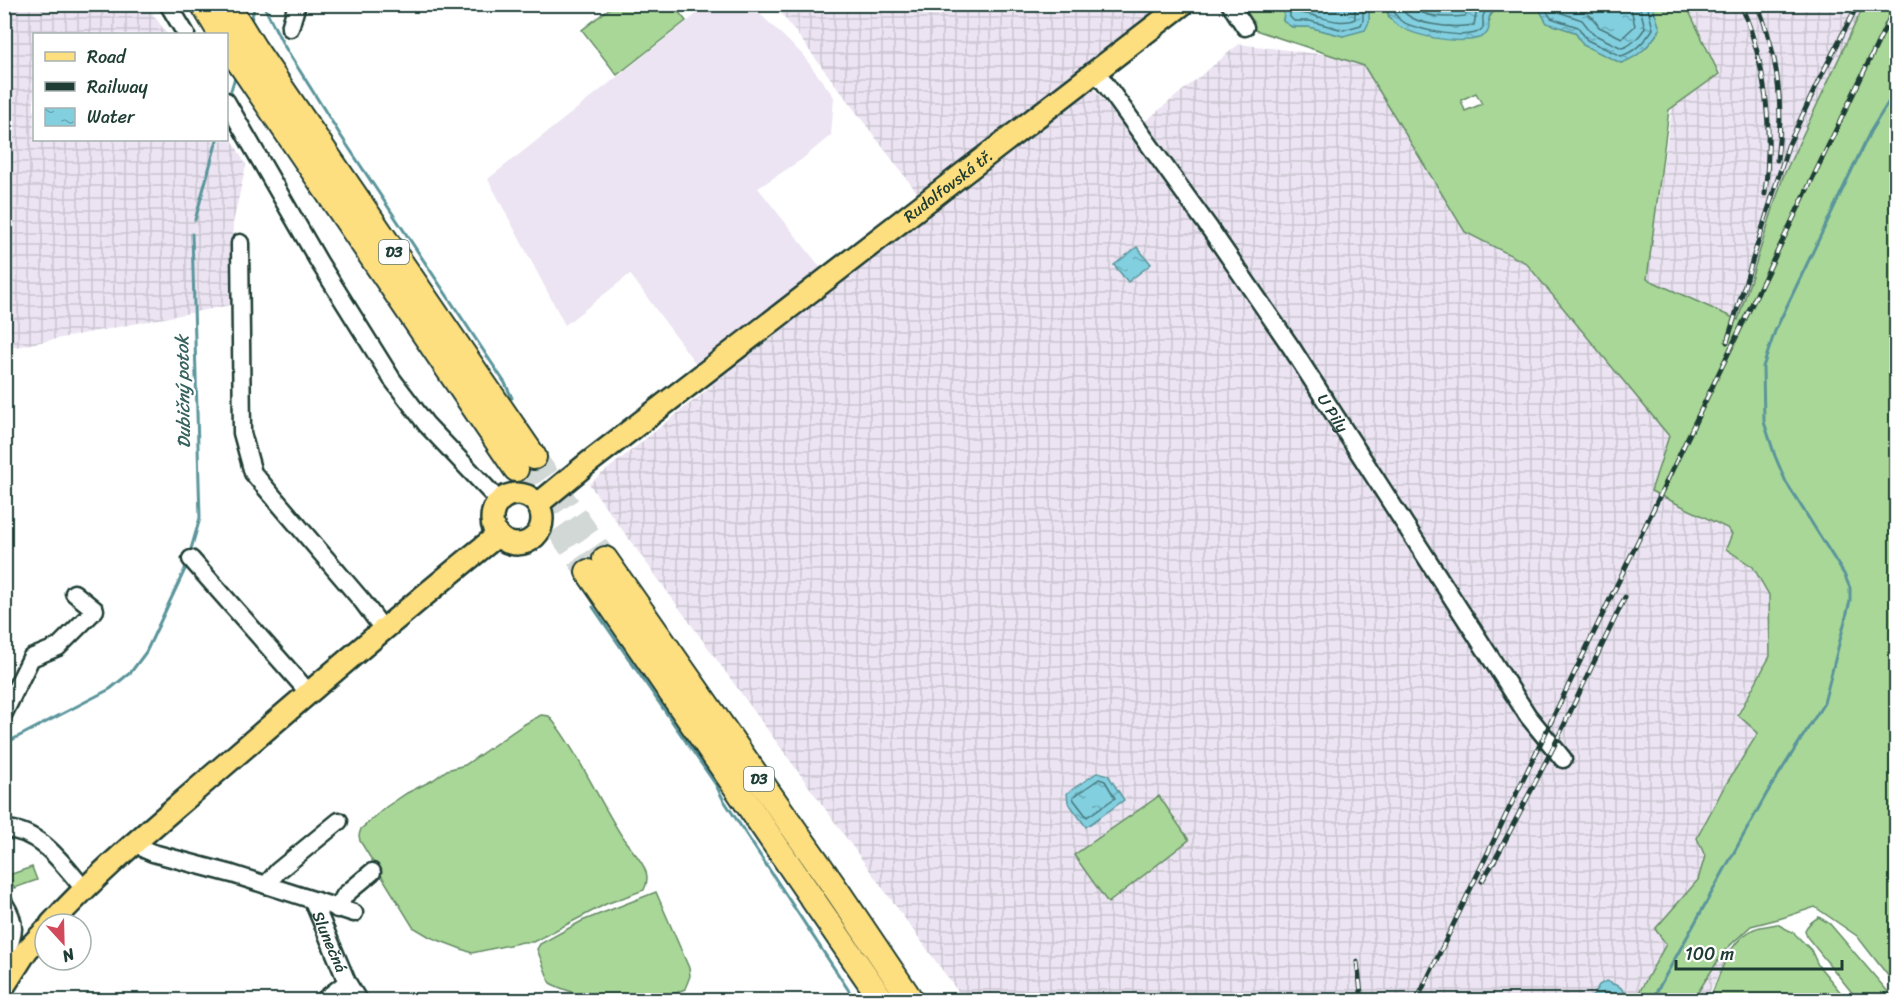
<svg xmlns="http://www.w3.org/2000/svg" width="1901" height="1005" font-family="Sriracha,sans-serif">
	<defs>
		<pattern id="industrial-grid" width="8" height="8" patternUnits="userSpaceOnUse" patternTransform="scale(1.5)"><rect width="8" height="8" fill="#ece4f2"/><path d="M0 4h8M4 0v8" fill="none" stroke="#cac4d0"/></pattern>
		<pattern id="water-ripples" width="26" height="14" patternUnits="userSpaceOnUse" patternTransform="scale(1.5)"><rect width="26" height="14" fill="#82cfe0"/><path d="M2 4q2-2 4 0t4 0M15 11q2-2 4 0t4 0" fill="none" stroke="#6aa9b6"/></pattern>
	</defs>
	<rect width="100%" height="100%" fill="#fff"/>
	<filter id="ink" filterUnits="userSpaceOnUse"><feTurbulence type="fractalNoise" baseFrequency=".0167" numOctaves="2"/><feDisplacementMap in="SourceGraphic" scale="12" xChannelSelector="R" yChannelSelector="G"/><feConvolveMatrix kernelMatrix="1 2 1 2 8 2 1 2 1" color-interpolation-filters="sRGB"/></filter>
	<g filter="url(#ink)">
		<path fill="#ece4f2" d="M708,5h36l16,9 42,40 32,43 -3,38 -30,25 -43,28 78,99 -124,99 -82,-112 -65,51 -77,-146z"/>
		<g fill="url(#industrial-grid)">
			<path d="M5,5h142l20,29h-133v106h192l1,-10 19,35 -13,58 -2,82 -226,44z"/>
			<path d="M775,5h393l-78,79 40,50 109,-90 136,17 273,203 27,-176 9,-83h212l-37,697 -89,220 -12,-3 -16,6 -36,75h-742l-375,-516 342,-273z"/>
		</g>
		<g fill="#a9d797" stroke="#648a66" stroke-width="1.5" fill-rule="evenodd">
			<path d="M615,4l58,1 13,16 -69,54 -35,-45z"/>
			<path d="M1522,4l17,5 8,14 28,9 8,13 38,18c18,-6 29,-18 39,-34l-8,-24h34l33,69 -50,36 -22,169 91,41 45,-143 81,-172h32v981l-39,-50 -42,-29 -33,11 -31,8 -27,25 -31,49h-58l31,-56 -11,-15 43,-49 7,-24 -8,-18 26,-49 35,-56 -20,-18 32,-59 -1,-61 -16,-28 -27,-18 6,-15 -5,-6 -76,-37 18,-55 -143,-173 -61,-31 -101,-166 -115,-38 -8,-23h44l-2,16 9,6h17l34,9 26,-14v-17h17l3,13 101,3 -1,-3c10,-16 16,-13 33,-14zM1476,93l6,11 -17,7 -4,-11z"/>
			<path d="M541,715l8,1c30,37 48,82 74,122 7,11 19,21 23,34 2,6 1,12 -2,18l-38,14 -73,38h-10l-51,11 -42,-16 -17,-10 -53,-86 -1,-6 2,-6 25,-22 21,-14 26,-13 14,-10 18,-5 58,-40z"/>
			<path d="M1159,796l30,44 -81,63 -34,-48z"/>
			<path d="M32,867l5,13 -23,8 -5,-13z"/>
			<path d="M656,892l33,76 1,8 -5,13c-3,1 -6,3 -9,4 -12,3 -89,5 -100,1 -8,-4 -17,-6 -26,-11l-13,-34 3,-5 42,-23z"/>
			<path d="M1819,917l11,7 65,76h-37l-51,-63 -2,-7c3,-6 7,-9 14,-13z"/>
			<path d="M1777,924l17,9 17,17 7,15 29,35h-138c11,-23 18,-59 45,-71 7,-3 16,-3 23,-5z"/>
		</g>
		<g fill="url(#water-ripples)" stroke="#5a959b" stroke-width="1.5">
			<path d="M1285,5h84v17l-4,8 -22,6 -34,-9h-17l-9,-6z"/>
			<path d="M1386,5v-1l115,1c-4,3 -11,7 -12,13 -1,6 2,12 -4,17 -16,13 -85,1 -95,-17 -2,-3 -3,-10 -4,-13z"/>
			<path d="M1522,5h130l8,24c-10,16 -21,28 -39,34l-38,-18 -8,-13 -28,-9 -8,-14z"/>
			<path d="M1137,247l14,17 -23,18 -14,-17z"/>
			<path d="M1098,772l10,3 16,25 -38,27 -18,-25 -1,-9z"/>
			<path d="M1606,981l14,6 10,11 -1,2h-39l9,-15z"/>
		</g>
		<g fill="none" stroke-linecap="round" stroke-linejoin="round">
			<g stroke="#477779" stroke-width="1.5">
				<path d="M1290,4v13l4,4h16l33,9 18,-5 2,-5v-16"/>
				<path d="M1298,4v7l2,2c17,1 39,14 55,6v-15"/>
				<path d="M1392,4c2,7 3,12 9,17 12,8 70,21 81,8 3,-4 0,-8 1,-13 2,-4 5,-9 8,-12"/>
				<path d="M1400,4c5,23 56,24 74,21l2,-11 5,-10"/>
				<path d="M1409,4c13,14 39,14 56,12l6,-12"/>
				<path d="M1543,4l8,14 27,9 9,13 34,16c14,-4 24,-15 32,-27l-6,-25"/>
				<path d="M1552,4l4,7 26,9 11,14 29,14c9,-2 18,-12 23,-20l-6,-24"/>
				<path d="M1565,4l21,8 7,6 6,9 23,11 13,-12 -5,-22"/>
				<path d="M1099,779l6,2 10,17 -28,19 -13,-17 -1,-3z"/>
			</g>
			<g stroke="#5a959b" stroke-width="3">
				<path d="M263,4l20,40 56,89 166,250 7,15"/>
				<path d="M251,21l4,-17"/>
				<path d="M229,97l7,-23"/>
				<path d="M195,220l22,-80"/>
				<path d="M191,549l9,-31 -8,-284"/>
				<path d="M593,607l123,178 7,14 132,201"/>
				<path d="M4,744l106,-55 21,-17 15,-20 40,-85"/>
				<path d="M1652,1000l115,-207 57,-90 26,-102v-13l-6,-14 -58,-92 -11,-26 -11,-34 -1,-55 12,-36 95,-199 26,-42"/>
			</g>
			<g stroke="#d2d8d6" stroke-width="24" stroke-dasharray="24 12" stroke-linecap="butt">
				<path d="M534,457l71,102"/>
				<path d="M516,469l72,103"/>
			</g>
			<defs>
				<g id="minor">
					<path d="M168,4l18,30"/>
					<path d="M1230,4l15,23"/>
					<path d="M290,28l7,-24"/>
					<path id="s1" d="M1096,71l114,158 81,118 237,369 35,43"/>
					<path d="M226,101l93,161 73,117 34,45 73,77"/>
					<path d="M240,243l2,190 11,40 110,129 20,27"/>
					<path d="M191,559l119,135"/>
					<path d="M4,713l27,-55 27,-11 37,-37 -21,-17"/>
					<path d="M4,829c35,0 59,35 80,60"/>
					<path d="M137,841l9,9 7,3 79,21 122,39"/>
					<path d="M266,885l12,-14 61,-50"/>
					<path id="s2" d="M313,901l34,81 11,18"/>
					<path d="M4,903c12,19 12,32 0,51"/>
					<path d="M337,909l8,-14 27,-23"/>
					<path d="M324,1000l23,-18"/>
				</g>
				<g id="major">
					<circle cx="517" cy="519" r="25"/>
					<path id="s3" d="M538,504l50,-41 595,-459"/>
					<path d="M51,924c49,-54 106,-100 161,-148 94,-81 189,-163 286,-241"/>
					<path d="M4,986l23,-36 18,-19"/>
				</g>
				<g id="highway">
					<path d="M203,4l18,30"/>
					<path d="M227,4l27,44 280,409"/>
					<path d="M226,43l290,426"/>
					<path d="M605,559l233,333 73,108"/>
					<path d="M588,572l294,428"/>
				</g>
			</defs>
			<use href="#minor" stroke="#1f3d34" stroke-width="21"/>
			<use href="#major" stroke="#1f3d34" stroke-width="26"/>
			<use href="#highway" stroke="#1f3d34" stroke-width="28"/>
			<use href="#minor" stroke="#fff" stroke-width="16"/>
			<use href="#major" stroke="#fedf80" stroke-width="21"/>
			<use href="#highway" stroke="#fedf80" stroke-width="24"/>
			<defs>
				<g id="rail">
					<path d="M1741,4c26,63 32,123 24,190"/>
					<path d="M1757,4c21,50 27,104 20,156"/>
					<path d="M1727,342l61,-196 30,-64 40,-78"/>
					<path d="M1482,881l14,-23 58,-112 71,-149"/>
					<path d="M1357,962l5,38"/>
					<path d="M1417,1000l479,-995"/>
				</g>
			</defs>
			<use href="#rail" stroke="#1f3d34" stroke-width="5"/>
			<use href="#rail" stroke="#fff" stroke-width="3" stroke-dasharray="9" stroke-linecap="butt"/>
		</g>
	</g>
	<g text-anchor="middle" stroke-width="4.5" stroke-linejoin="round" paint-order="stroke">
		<g fill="#fff" stroke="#627771" stroke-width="1.5">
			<rect x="379" y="240" width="30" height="24" rx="4.5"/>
			<rect x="744" y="767" width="30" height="24" rx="4.5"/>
		</g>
		<g font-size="15" font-weight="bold" fill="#1f3d34">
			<text x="394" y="257">D3</text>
			<text x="759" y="784">D3</text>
		</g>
		<g font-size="16" fill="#1f3d34" stroke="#fff">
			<text dy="6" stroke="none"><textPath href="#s3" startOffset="519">Rudolfovská tř.</textPath></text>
			<text dy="6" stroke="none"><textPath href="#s1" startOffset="416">U Pily</textPath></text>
			<text dy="6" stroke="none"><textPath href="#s2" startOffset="44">Slunečná</textPath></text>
		</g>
		<g font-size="18" font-style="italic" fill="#38625f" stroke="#fff">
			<text transform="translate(183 392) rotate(-91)" y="6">Dubičný potok</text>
		</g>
	</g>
	<rect width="1901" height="1005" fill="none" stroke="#fff" stroke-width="24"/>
	<rect x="12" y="12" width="1877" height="981" fill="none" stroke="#1f3d34" stroke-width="2" filter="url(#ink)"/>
	<rect x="33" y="33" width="195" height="108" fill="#ffffff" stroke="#a5b1ae" stroke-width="1.5"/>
	<rect x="45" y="52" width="30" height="9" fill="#fedf80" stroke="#a5b1ae" stroke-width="1.5"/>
	<text x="87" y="63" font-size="18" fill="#1f3d34">Road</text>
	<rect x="45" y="82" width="30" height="9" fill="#1f3d34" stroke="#a5b1ae" stroke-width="1.5"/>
	<text x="87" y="93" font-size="18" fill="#1f3d34">Railway</text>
	<rect x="45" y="108" width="30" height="18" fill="url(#water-ripples)" stroke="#a5b1ae" stroke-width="1.5"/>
	<text x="87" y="123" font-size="18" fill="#1f3d34">Water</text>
	<g transform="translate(63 942) rotate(158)"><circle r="28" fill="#ffffff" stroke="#a5b1ae" stroke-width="1.5"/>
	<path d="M0-4.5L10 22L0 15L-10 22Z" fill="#d1495b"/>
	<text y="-9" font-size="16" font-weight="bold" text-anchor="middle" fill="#1f3d34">N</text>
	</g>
	<path d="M1676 960v9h166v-9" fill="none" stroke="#1f3d34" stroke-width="3"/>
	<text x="1685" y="960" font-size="18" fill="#1f3d34" stroke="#ffffff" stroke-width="4.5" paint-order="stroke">100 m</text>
</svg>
